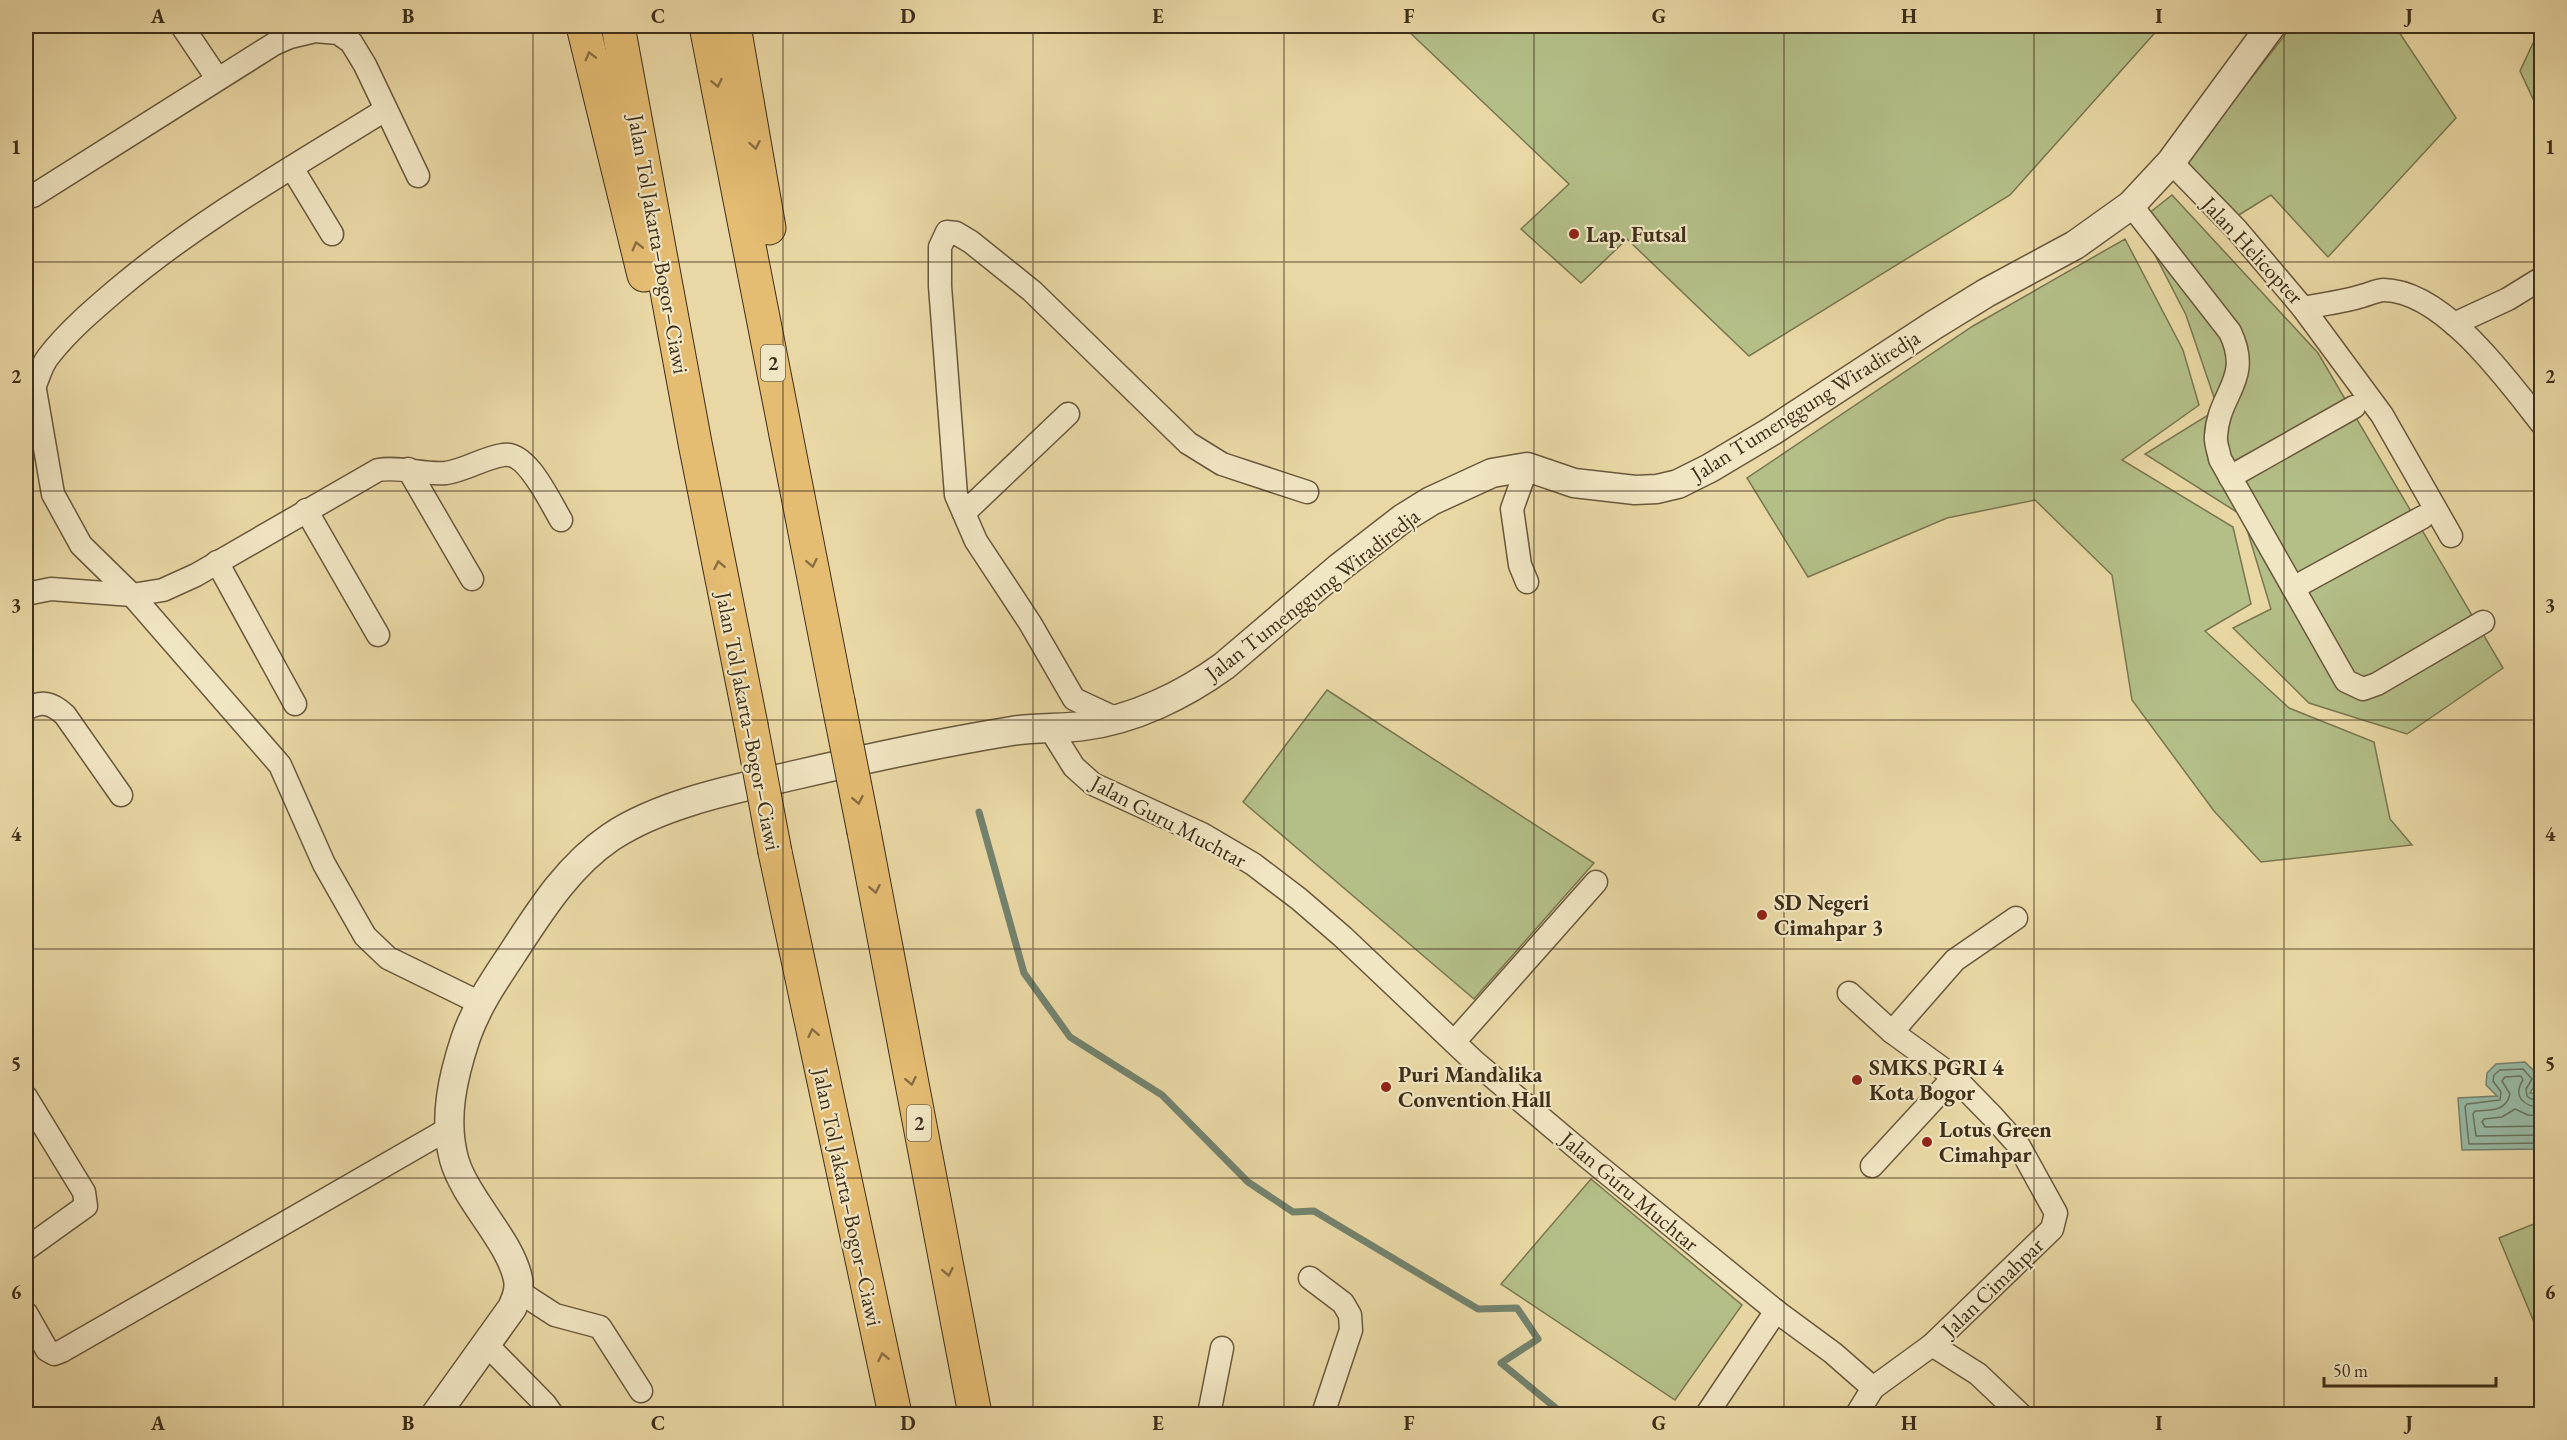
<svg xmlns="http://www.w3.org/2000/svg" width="2567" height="1440" font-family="'EB Garamond',serif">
	<rect width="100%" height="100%" fill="#e9d8a5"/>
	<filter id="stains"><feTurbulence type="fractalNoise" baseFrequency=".00333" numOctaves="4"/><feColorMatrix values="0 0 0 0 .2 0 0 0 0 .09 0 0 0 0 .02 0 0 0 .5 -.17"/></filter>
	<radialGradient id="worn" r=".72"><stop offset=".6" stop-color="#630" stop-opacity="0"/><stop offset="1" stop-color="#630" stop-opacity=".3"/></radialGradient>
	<g fill="#b4bf88" stroke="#797650" stroke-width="1.5">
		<path d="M1403,26h758l-151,169 -261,161 -122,-117 -46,44 -60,-54 48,-45z"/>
		<path d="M2292,26h103l61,92 -128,139 -57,-62 -37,23 -51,-53z"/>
		<path d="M2541,26h1l-1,90 -21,-45z"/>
		<path d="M2172,195l146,158 185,315 -96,66 -98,-31 -76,-75 38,-19 -28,-93 -98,-62 73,-45 -32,-94 -48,-93z"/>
		<path d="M2125,239l58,111 16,55 -77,55 111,67 18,77 -46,27 84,77 85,34 16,77 22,26 -151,17 -47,-51 -82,-111 -20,-125 -77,-75 -88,18 -139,59 -61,-99 226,-152z"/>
		<path d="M1327,690l267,173 -120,136 -231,-197z"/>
		<path d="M1591,1179l151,126 -67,95 -174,-116z"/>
		<path d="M2541,1221v118l-42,-101z"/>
	</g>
	<path fill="#97baa6" stroke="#73826e" stroke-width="1.5" d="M2525,1062l10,10 3,8 -8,13h11v56l-79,1 -4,-52 39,-2 -11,-11 1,-12 9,-9z"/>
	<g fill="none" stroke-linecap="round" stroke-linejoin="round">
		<g stroke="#6a7460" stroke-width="1.5">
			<path d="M2542,1099h-11l-4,-3 -1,-7 6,-10 -9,-10 -23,1 -6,5 -1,6 8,11 -1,8 -33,4 -2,3 4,37 73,-1"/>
			<path d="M2542,1107c-18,0 -30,-10 -19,-27l-2,-4 -16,1 -3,4 8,13c-4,18 -20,16 -35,17l-2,3 3,22 66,-1"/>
			<path d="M2542,1116l-14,-1 -13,-6 -13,8 -18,2 -2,3 3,5 57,-1"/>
		</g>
		<path stroke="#73826e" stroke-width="7" d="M979,812l45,161 46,64 92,58 86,87 45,30 21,-1 164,98 39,-1 21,31 -37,24 62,51"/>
		<defs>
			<g id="minor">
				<path d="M182,26l35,52"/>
				<path d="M2171,162l66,68 66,78c20,-4 40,-6 59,-12 8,-2 15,-6 22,-6 60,1 124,91 158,134"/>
				<path d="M292,168l40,66"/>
				<path d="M33,196l241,-152 16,-7 25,-6 23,2 13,9 14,23 53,111"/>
				<path d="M2131,205l99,127c23,48 -12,61 -14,104 -1,7 3,16 4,23l126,222 17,8 14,-5 106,-62"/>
				<path d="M2303,308l79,107 69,121"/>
				<path d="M2454,324l54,-25 34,-21"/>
				<path d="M26,385l9,5 18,104 28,51 51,50 148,170 44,99 41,72 23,22 92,45"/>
				<path d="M26,402c11,-14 12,-32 22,-45 20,-26 46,-48 72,-70 81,-68 175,-121 265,-177"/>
				<path d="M1527,467l-15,42 8,56 7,17"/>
				<path d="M408,469l64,110"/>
				<path d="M2230,477l124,-70"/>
				<path d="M306,510l72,125"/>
				<path d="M964,513l104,-99"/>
				<path d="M217,562l78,142"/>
				<path d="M2293,588l130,-71"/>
				<path d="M26,594l25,-5 81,6 31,-5 33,-15 182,-105c23,-4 45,5 68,3 20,-3 37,-15 57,-18 24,-5 47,47 58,65"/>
				<path d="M26,709c16,-9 26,-6 39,6l56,80"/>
				<path d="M1117,719l-43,-20 -44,-76 -54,-82 -20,-46 -16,-209v-39l7,-15 9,1 15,9 61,49 156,152 34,21 85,28"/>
				<path d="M1049,727l25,40 19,17 109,50 51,30 46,35 44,38 132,125 116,98 185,151 57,42 40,35"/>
				<path d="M1849,993l43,39 62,45 39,40 26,29 37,67 -4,16 -120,116"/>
				<path d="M1892,1032l63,-72 61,-42"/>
				<path d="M1454,1042l142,-160"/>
				<path d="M26,1097l58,95 2,14 -60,43"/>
				<path d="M1872,1166l82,-89"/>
				<path d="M1310,1278l33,25 7,12 1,15 -28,84"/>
				<path d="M518,1291l37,24 45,12 41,64"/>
				<path d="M26,1313l21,37 7,4 8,-3 386,-222"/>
				<path d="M487,1345l58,59 7,10"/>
				<path d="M1209,1414l13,-66"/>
				<path d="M1707,1414l69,-103"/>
				<path d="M1857,1414l16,-26 59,-43 46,29 42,40"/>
			</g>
			<path id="tertiary" d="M436,1414l76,-106c4,-9 8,-18 6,-29 -8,-39 -53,-80 -64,-120 -11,-41 -1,-83 12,-122 11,-31 28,-56 46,-83 28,-43 56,-88 99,-117 49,-33 123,-48 180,-61 73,-17 147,-33 221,-45 24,-4 48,-2 71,-5 50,-6 101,-31 141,-60l116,-99 62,-48 29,-18 61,-28 35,-6 47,16 61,7 22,-1 21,-5 32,-16 62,-37 162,-106 52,-32 89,-48 56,-40 40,-43 100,-136"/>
			<g id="motorway">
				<path d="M583,26l61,249"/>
				<path d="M618,26l77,417 56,282"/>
				<path d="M706,26l132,675"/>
				<path d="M734,26l35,202"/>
				<path d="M864,832l111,582"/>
				<path d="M775,852l120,562"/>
			</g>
		</defs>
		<use href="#minor" stroke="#69583c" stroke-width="25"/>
		<use href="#tertiary" stroke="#69583c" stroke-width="31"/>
		<use href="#motorway" stroke="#3e2e19" stroke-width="35"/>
		<use href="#minor" stroke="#f1e6c4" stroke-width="22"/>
		<use href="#tertiary" stroke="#f1e6c4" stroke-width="28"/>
		<use href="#motorway" stroke="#e4bc72" stroke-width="33"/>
		<defs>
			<g id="motorway-bridge">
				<path d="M838,701l26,131"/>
				<path d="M751,725l24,127"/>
			</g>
		</defs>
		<use href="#motorway-bridge" stroke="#3e2e19" stroke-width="35" stroke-linecap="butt"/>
		<use href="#motorway-bridge" stroke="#e4bc72" stroke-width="33"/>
	</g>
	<defs><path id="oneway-chevron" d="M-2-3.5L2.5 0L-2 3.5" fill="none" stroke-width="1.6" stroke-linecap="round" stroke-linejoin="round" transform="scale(1.5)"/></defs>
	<g stroke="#896e41">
		<use href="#oneway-chevron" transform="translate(590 56) rotate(-104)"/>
		<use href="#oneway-chevron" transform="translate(717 83) rotate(78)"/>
		<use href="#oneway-chevron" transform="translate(755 145) rotate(80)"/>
		<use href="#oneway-chevron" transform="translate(637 246) rotate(-104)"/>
		<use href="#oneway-chevron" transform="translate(812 563) rotate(79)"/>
		<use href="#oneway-chevron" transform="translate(719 565) rotate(-101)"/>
		<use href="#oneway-chevron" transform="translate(858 800) rotate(79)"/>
		<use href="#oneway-chevron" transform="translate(875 889) rotate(79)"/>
		<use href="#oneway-chevron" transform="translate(813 1033) rotate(-102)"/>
		<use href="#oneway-chevron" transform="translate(911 1081) rotate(79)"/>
		<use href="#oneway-chevron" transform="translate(948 1272) rotate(79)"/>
		<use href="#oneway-chevron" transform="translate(883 1357) rotate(-102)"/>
	</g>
	<path fill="none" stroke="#3e2e19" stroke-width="1.5" stroke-opacity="0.55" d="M283,26v1388M533,26v1388M783,26v1388M1033,26v1388M1284,26v1388M1534,26v1388M1784,26v1388M2034,26v1388M2284,26v1388M26,262h2516M26,491h2516M26,720h2516M26,949h2516M26,1178h2516"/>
	<g fill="#8f2418" stroke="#f1e6c4" stroke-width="2">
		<circle cx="1574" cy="234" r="6"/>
		<circle cx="1762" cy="915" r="6"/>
		<circle cx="1857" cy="1080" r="6"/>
		<circle cx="1386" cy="1087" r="6"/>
		<circle cx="1927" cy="1142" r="6"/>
	</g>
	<g text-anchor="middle" stroke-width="4.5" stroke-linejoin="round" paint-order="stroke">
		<g fill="#f1e6c4" stroke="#74654c" stroke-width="1.5">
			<rect x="761" y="345" width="24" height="36" rx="4.5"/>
			<rect x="907" y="1105" width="24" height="36" rx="4.5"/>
		</g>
		<g font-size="21" font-weight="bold" fill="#3e2e19">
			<text x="773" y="370">2</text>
			<text x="919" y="1130">2</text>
		</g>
		<g font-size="22" font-weight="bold" fill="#3e2e19" stroke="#f1e6c4" text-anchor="start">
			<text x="1586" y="242">Lap. Futsal</text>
			<text x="1774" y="910">SD Negeri<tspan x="1774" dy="25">Cimahpar 3</tspan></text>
			<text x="1869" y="1075">SMKS PGRI 4<tspan x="1869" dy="25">Kota Bogor</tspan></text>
			<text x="1398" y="1082">Puri Mandalika<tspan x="1398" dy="25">Convention Hall</tspan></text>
			<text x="1939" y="1137">Lotus Green<tspan x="1939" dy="25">Cimahpar</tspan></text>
		</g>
		<g font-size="22" fill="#3e2e19" stroke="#f1e6c4">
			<text transform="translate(659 244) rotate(80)" y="8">Jalan Tol Jakarta–Bogor–Ciawi</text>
			<text transform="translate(2253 250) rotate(47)" y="8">Jalan Helicopter</text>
			<text transform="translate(1805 405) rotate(-32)" y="8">Jalan Tumenggung Wiradiredja</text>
			<text transform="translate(1312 594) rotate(-38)" y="8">Jalan Tumenggung Wiradiredja</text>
			<text transform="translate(749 721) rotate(79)" y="8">Jalan Tol Jakarta–Bogor–Ciawi</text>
			<text transform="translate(1169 821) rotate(28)" y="8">Jalan Guru Muchtar</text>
			<text transform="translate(1630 1191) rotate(40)" y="8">Jalan Guru Muchtar</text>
			<text transform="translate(848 1197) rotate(78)" y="8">Jalan Tol Jakarta–Bogor–Ciawi</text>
			<text transform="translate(1992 1287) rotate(-44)" y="8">Jalan Cimahpar</text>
		</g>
	</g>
	<rect width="2567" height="1440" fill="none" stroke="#e9d8a5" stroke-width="66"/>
	<path d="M2324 1377v9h172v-9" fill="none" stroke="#3e2e19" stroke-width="3"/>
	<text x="2333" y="1377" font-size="18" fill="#3e2e19" stroke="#f1e6c4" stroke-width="4.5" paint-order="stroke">50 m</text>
	<rect x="33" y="33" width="2501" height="1374" fill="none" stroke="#3e2e19" stroke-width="2"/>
	<g font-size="20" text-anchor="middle" font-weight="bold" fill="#3e2e19">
		<text x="158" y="23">A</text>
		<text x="408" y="23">B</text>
		<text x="658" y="23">C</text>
		<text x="908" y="23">D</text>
		<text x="1158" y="23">E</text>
		<text x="1409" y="23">F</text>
		<text x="1659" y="23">G</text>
		<text x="1909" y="23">H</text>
		<text x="2159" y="23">I</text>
		<text x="2409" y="23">J</text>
		<text x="16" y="154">1</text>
		<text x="2550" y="154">1</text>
		<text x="16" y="383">2</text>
		<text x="2550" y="383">2</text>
		<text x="16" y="612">3</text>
		<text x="2550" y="612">3</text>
		<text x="16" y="841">4</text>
		<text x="2550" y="841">4</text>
		<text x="16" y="1070">5</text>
		<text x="2550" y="1070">5</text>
		<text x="16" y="1299">6</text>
		<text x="2550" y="1299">6</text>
		<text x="158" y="1430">A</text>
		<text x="408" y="1430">B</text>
		<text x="658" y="1430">C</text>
		<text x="908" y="1430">D</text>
		<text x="1158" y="1430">E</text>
		<text x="1409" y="1430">F</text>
		<text x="1659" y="1430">G</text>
		<text x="1909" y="1430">H</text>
		<text x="2159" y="1430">I</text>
		<text x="2409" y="1430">J</text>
	</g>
	<rect width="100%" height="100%" filter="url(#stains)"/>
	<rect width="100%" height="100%" fill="url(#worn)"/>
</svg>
